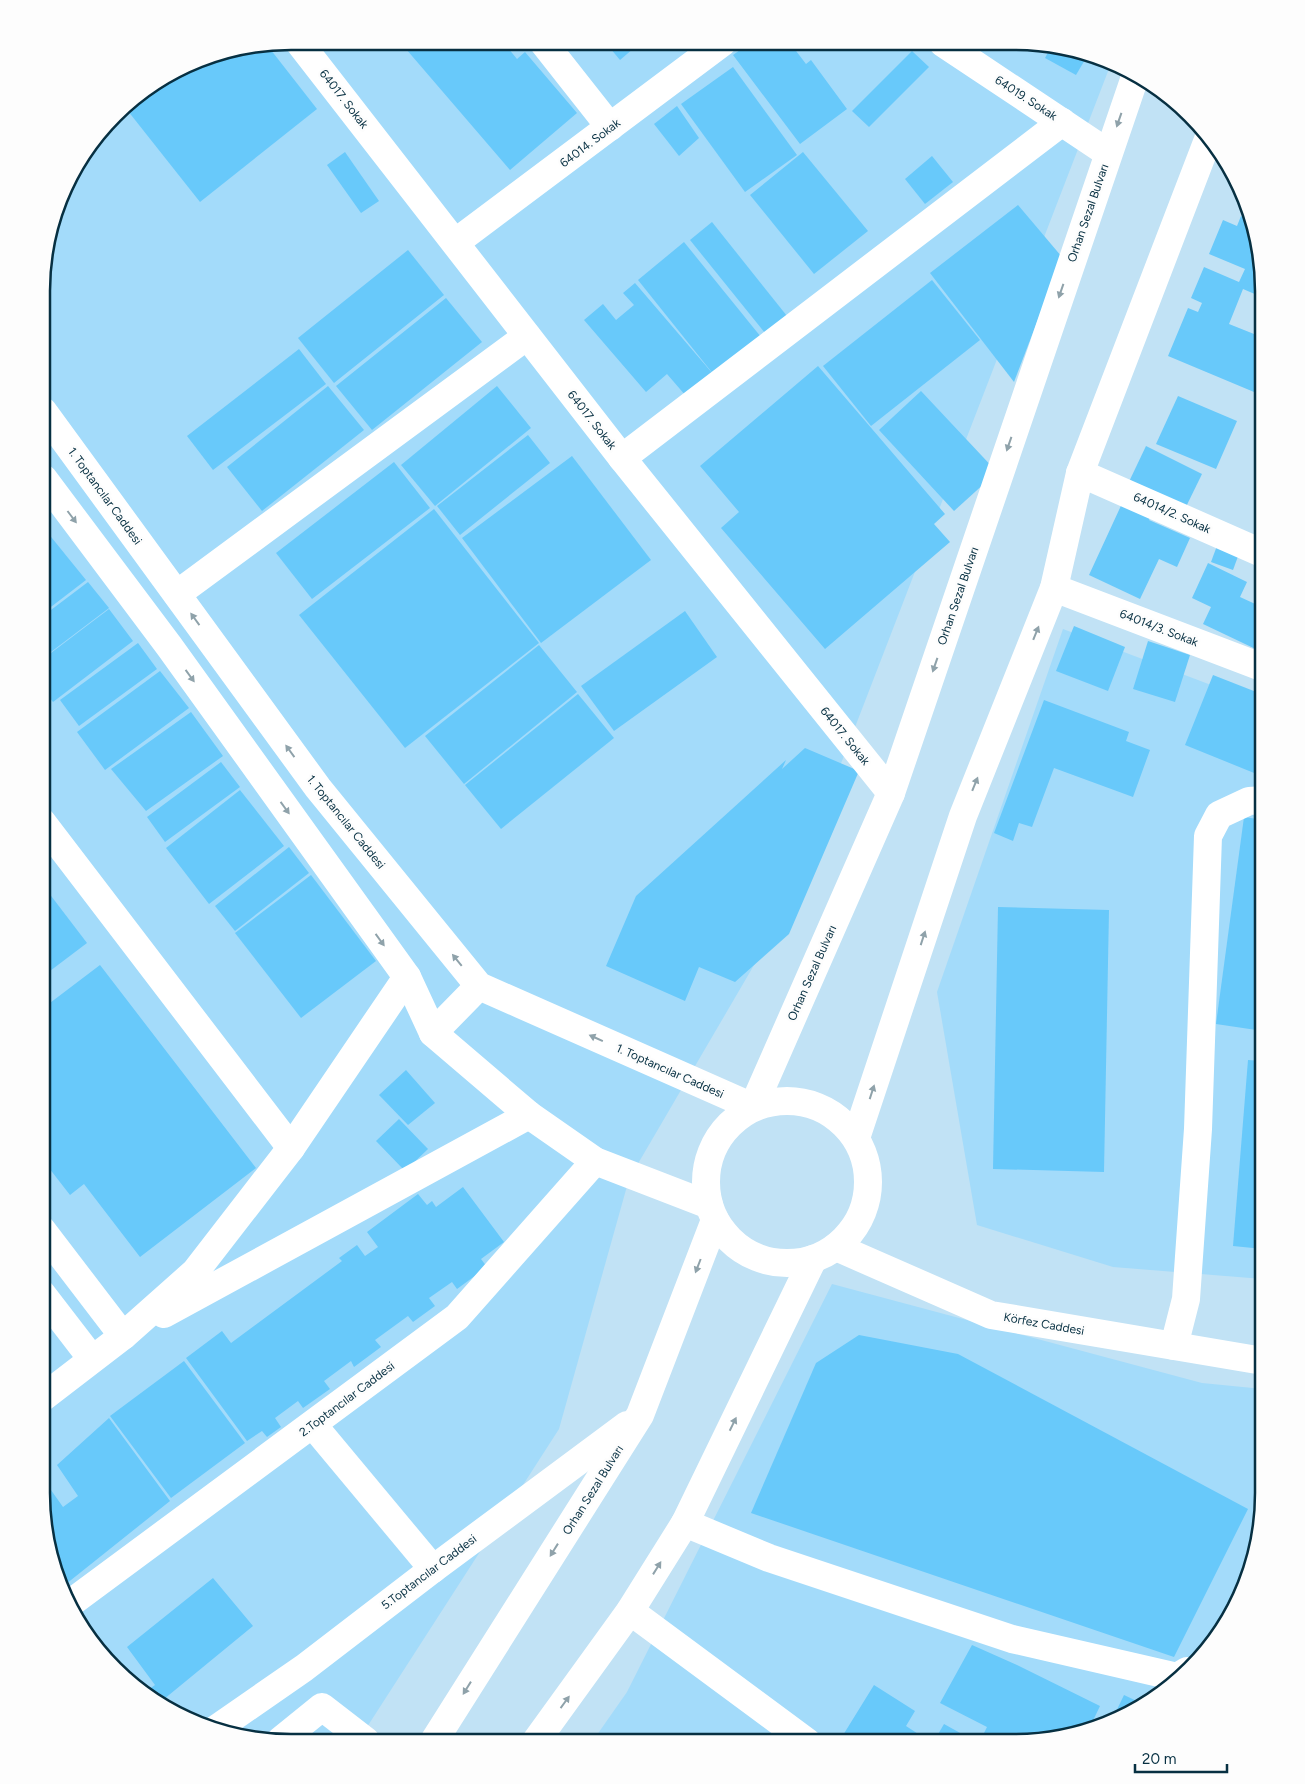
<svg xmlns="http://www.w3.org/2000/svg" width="1305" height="1784" font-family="Figtree,sans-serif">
	<rect width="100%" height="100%" fill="#c1e2f5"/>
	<g fill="#a3dbfa">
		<path d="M291,41l756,2 65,18 -331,858 -152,260 -70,250 -201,312h-99l-63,-17 -44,-23 -49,-43 -36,-54 -17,-47 -9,-64 2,-1235 32,-92 52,-63 83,-48z"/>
		<path d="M1063,629l201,76 -1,574 -150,-12 -136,-42 -40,-233z"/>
		<path d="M832,1284l370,99 61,6v121l-13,64 -28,58 -43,49 -54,36 -47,17 -64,9 -422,-1 35,-50z"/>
	</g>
	<g fill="#68c9fa">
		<path d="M400,42h103l14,17 8,-7 52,61 -67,57z"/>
		<path d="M605,42h36l-21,18z"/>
		<path d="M750,43h40l16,21 5,-4 36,49 -47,35 -67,-89z"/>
		<path d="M267,45l50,64 -117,93 -76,-96 3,-3 83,-48z"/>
		<path d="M1052,45l20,5 14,8 -10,17 -31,-17z"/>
		<path d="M912,51l17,16 -60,60 -17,-16z"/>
		<path d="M733,67l64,88 -52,37 -64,-88z"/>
		<path d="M677,106l22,32 -20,18 -25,-32z"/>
		<path d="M345,152l34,49 -18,12 -34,-48z"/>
		<path d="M803,152l65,79 -54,43 -64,-79z"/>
		<path d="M932,156l21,26 -28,22 -20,-25z"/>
		<path d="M1018,205l44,52 -48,125 -84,-109z"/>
		<path d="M1241,216l13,6 1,5 9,71 -21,-9 -14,35 35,14v29l-10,25 -86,-36 20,-48 10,4 4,-9 -11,-5 13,-31 35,15 6,-13 -36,-15 14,-34 14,6z"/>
		<path d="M712,222l75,94 -22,17 -75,-93z"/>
		<path d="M684,242l77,95 -47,38 -76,-95z"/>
		<path d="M408,250l36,45 -110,88 -36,-45z"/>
		<path d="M932,280l48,60 -109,86 -48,-60z"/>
		<path d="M635,283l78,91 -27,22 -19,-22 -21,18 -62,-72 19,-16 13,16 18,-15 -11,-12z"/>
		<path d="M446,298l36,44 -110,88 -36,-44z"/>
		<path d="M299,349l27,35 -113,86 -26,-34z"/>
		<path d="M818,366l127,148 -11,10 16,18 -125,107 -104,-121 18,-16 -39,-46z"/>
		<path d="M328,386l36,44 -102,81 -35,-44z"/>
		<path d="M497,386l34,42 -96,78 -34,-41z"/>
		<path d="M921,391l76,81 -43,39 -75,-81z"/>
		<path d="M1178,396l59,25 -21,48 -60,-25z"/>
		<path d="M528,435l22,28 -90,72 -23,-29z"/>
		<path d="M1146,446l56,28 -20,41 -56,-27z"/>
		<path d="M572,456l79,104 -110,83 -79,-105z"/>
		<path d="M394,462l36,46 -118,91 -36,-46z"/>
		<path d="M1125,497l29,13 -5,10 41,18 -13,29 -18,-8 -19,40 -51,-24z"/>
		<path d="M434,509l105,134 -134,105 -106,-133z"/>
		<path d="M43,527l43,53 -43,33z"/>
		<path d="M1218,543l22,8 -7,19 -22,-8z"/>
		<path d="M1208,563l39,19 -7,15 24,11v45l-61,-29 8,-17 -19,-9z"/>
		<path d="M88,582l21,26 -66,50v-42z"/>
		<path d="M109,609l24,32 -80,61 -10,-13v-30z"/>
		<path d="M685,611l32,46 -103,74 -33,-45z"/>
		<path d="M1074,626l51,21 -17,44 -52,-20z"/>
		<path d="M1148,641l42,14 -15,47 -42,-13z"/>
		<path d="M138,643l19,26 -78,57 -19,-26z"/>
		<path d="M539,645l38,47 -113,92 -39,-48z"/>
		<path d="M160,671l29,37 -84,62 -28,-38z"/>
		<path d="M1213,675l51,20v82l-79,-32z"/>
		<path d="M578,694l36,44 -113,91 -36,-44z"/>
		<path d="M1044,700l85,32 -3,9 24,9 -17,47 -79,-29 -22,59 -13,-4 -6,18 -19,-8z"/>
		<path d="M191,712l32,44 -77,55 -35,-42z"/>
		<path d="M805,748l54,23 -70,163 -54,48 -36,-15 -14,34 -79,-35 30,-70 150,-136 -4,9z"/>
		<path d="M221,762l19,25 -75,55 -18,-25z"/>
		<path d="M240,790l44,56 -75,58 -43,-56z"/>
		<path d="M1244,817l20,3 -1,211 -47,-7z"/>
		<path d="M289,847l20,26 -74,58 -20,-25z"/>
		<path d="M311,875l65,86 -75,57 -66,-85z"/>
		<path d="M42,884l45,59 -45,34z"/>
		<path d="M998,907l111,3 -5,262 -111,-3z"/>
		<path d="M100,965l156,203 -116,89 -56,-73 -14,11 -28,-36v-150z"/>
		<path d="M1248,1060l15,1v188l-30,-3z"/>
		<path d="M406,1070l29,33 -27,22 -29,-30z"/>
		<path d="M399,1119l29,30 -23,22 -29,-30z"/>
		<path d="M463,1187l41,55 -23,17 6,8 -30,22 -5,-7 -23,16 6,8 -22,16 -5,-6 -33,24 6,7 -27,20 -3,-6 -27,20 6,8 -27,19 -5,-7 -23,17 6,9 -14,10 -5,-6 -15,10 -61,-83 36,-27 9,12 111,-82 -3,-3 18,-13 8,11 13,-9 -11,-15 51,-38 9,11 5,-4 4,6z"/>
		<path d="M859,1335l99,19 290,155 -74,148 -423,-144 65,-150z"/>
		<path d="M184,1361l61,82 -74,55 -61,-82z"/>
		<path d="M109,1418l61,83 -109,87 -11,-31 -9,-64v-17l22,31 15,-11 -21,-31z"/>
		<path d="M213,1578l40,48 -95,78 -14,-11 11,-8 -28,-38z"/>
		<path d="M972,1645l45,20 83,41 -12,25 -10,3 -64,9 -34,-2 7,-14 -47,-24z"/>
		<path d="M874,1685l41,26 -9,15 26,17 -88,-1 -4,-2z"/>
		<path d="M1124,1695l19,9 -18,13 -14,5z"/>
		<path d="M944,1724l27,15 -2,4h-36z"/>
	</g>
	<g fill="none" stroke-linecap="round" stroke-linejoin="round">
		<g stroke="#fff" stroke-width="28">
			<path d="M298,41l324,417 269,335"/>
			<path d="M543,42l67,85"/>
			<path d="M943,43l165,110"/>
			<path d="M456,242l267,-200"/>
			<path d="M43,411l275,377 161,198 274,121 138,-314 245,-719"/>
			<path d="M622,458l440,-336"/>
			<path d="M1080,473l184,81"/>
			<path d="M43,478l126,168 238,331 26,56 96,82 66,46 114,44"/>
			<path d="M1054,588l210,80"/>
			<path d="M177,594l350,-258"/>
			<path d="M42,822l249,326"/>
			<path d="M433,1033l46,-47"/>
			<circle cx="787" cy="1182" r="81"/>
			<path d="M856,1138l107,-322 91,-228 26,-115 129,-336"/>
			<path d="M42,1230l81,106"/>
			<path d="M836,1247l155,68 272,46"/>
			<path d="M42,1294l50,65"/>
			<path d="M164,1314l365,-199"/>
			<path d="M1174,1346l12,-47 12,-170 10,-293 11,-21 30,-14 15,-1"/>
			<path d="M41,1399l82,-63 72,-64 96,-124 116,-171"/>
			<path d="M313,1425l120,144"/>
			<path d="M685,1523l84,35 243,81 165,38 10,-6"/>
			<path d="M68,1605l389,-288 138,-156"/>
			<path d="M630,1611l177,131"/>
			<path d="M216,1729l88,-61 129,-99 194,-144"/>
			<path d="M280,1741l42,-34 44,34"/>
			<path d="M434,1741l206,-326 75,-195"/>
			<path d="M536,1741l94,-130 55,-88 128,-264"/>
		</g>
	</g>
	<defs><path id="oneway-solid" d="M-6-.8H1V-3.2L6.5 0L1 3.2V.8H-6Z" transform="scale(1.25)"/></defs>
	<g fill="#8fa2aa">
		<use href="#oneway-solid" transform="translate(1119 120) rotate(109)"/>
		<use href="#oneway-solid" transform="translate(1061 291) rotate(109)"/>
		<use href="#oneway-solid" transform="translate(1009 444) rotate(109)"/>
		<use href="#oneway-solid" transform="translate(72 517) rotate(53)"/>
		<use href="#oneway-solid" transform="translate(195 619) rotate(-126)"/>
		<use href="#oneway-solid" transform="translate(1036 633) rotate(-68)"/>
		<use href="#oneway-solid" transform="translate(935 665) rotate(109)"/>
		<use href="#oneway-solid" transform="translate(190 676) rotate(54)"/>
		<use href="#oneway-solid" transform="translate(290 751) rotate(-126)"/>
		<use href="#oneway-solid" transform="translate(975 784) rotate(-68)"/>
		<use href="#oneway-solid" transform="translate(285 808) rotate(54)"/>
		<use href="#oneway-solid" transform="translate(923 938) rotate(-72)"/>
		<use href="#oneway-solid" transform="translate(380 940) rotate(54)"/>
		<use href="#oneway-solid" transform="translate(457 960) rotate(-129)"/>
		<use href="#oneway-solid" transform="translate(596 1038) rotate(-156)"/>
		<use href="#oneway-solid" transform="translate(872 1092) rotate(-72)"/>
		<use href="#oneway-solid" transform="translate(698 1266) rotate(111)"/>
		<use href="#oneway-solid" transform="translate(733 1424) rotate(-64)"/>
		<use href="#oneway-solid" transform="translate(554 1550) rotate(122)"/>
		<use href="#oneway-solid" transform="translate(657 1568) rotate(-58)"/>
		<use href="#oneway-solid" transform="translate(467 1688) rotate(122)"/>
		<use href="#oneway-solid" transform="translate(565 1702) rotate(-54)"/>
	</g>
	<g text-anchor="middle" stroke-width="5" stroke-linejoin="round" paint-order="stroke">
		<g font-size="12" fill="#073042" stroke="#fdfdfd">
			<text transform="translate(1026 98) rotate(33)" y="4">64019. Sokak</text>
			<text transform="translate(344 99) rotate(52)" y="4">64017. Sokak</text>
			<text transform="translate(590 143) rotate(-37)" y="4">64014. Sokak</text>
			<text transform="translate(1088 213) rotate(-71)" y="4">Orhan Sezal Bulvarı</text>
			<text transform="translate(592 420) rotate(52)" y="4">64017. Sokak</text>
			<text transform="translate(105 496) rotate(54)" y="4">1. Toptancılar Caddesi</text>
			<text transform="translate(1172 513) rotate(24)" y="4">64014/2. Sokak</text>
			<text transform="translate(958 596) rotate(-71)" y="4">Orhan Sezal Bulvarı</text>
			<text transform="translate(1159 628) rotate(21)" y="4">64014/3. Sokak</text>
			<text transform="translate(845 736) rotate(51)" y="4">64017. Sokak</text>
			<text transform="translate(346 822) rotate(51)" y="4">1. Toptancılar Caddesi</text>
			<text transform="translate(812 973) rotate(-66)" y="4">Orhan Sezal Bulvarı</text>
			<text transform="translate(670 1071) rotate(24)" y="4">1. Toptancılar Caddesi</text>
			<text transform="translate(1044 1324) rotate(10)" y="4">Körfez Caddesi</text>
			<text transform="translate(347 1399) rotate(-37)" y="4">2.Toptancılar Caddesi</text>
			<text transform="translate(593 1490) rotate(-58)" y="4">Orhan Sezal Bulvarı</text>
			<text transform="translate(429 1572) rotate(-37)" y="4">5.Toptancılar Caddesi</text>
		</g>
	</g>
	<path d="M0 0H1305V1784H0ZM291 50H1014A241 241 0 0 1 1255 291V1493A241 241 0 0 1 1014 1734H291A241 241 0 0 1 50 1493V291A241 241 0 0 1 291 50Z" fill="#fdfdfd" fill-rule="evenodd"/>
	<path fill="none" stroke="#073042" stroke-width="2.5" d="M291 50H1014A241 241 0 0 1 1255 291V1493A241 241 0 0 1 1014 1734H291A241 241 0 0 1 50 1493V291A241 241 0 0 1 291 50Z"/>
	<path d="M1135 1764v8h92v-8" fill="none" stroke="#073042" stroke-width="2.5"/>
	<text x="1142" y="1764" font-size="15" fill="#073042" stroke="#fdfdfd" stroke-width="4" paint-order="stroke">20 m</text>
</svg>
